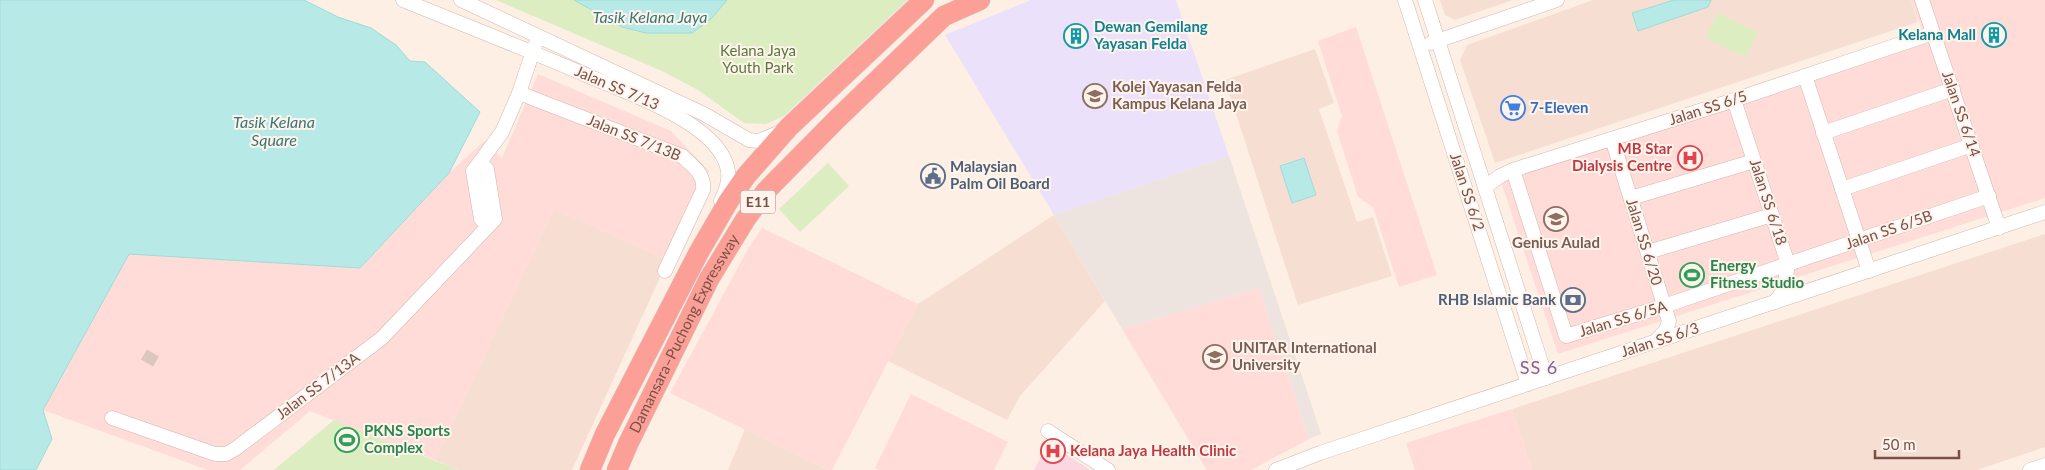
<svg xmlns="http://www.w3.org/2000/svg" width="2045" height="470" font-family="Lato,sans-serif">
	<rect width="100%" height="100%" fill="#feefe4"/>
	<g fill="#f6dfd2">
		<path d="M1440,0h73l-58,20 -10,-5z"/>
		<path d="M1593,0h318l7,22 -423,141 -35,-103 7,-15z"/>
		<path d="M1315,49l19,54 -15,6 38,113 16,-5 19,59 -94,29 -73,-225z"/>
		<path d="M554,209l114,51 -96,210h-114l-23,-10z"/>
		<path d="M1054,215l51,86 -85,95 -13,24 -119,-59 30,-57z"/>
		<path d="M2045,234v213l-68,23h-445l-20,-61z"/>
		<path d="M745,429l83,41h-100z"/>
	</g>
	<g fill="#ffdcd7">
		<path d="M1911,0h134v198l-487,156 -57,-172 425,-141z"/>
		<path d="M1356,27l81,248 -38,12 -26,-80 -15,-10 -21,-66 5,-15 -24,-75z"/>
		<path d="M538,74l133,57 38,40 -41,89 -114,-50 -119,250 -125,-49 -70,59h-32l-165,-60 86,-157 231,15 89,-95 35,-32 18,17z"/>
		<path d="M762,228l156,76 -86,166h-4l-158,-77 78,-144z"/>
		<path d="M1259,288l50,151 -58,31h-44l-85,-141z"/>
		<path d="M911,394l97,48 -14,28h-115l-4,-2z"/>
		<path d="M1512,409l20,61h-117l-9,-27z"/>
	</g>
	<path fill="#ede3df" d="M1229,156l92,278 -12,5 -50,-151 -137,41 -68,-114z"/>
	<path fill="#ece1fa" d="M1031,0h145l53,156 -175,59 -109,-180z"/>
	<path fill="#fcd7e2" d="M1048,443l27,17 15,10h-56z"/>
	<g fill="#dbedc1">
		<path d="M496,0h412l-124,116 -18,8 -22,-1 -46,-33 -36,-19z"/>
		<path d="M1717,13l41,19 -12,25 -40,-19z"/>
		<path d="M828,163l21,23 -49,46 -21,-23z"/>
		<path d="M334,420l124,50h-184z"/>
	</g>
	<g fill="#b7e9e7" stroke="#9cdcda">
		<path d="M0,0h304l34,17 33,11 25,17 14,16 15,1 55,50 -31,61 -89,95 -231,-14 -86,156 9,29 -16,31h-36z"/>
		<path d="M574,0h153l-16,19 -19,14h-46l-24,-6z"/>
		<path d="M1674,0h37l-3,7 -70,24 -6,-18z"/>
		<path d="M1304,158l12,37 -24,8 -12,-37z"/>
	</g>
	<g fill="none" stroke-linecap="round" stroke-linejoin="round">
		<path stroke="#dcc7bd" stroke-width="14" stroke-dasharray="14 7" stroke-linecap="butt" d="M147,363l6,-10"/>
		<defs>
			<g id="minor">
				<path d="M403,0c61,25 123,49 183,75 38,16 115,43 136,80 10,16 7,30 -1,46"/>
				<path d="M461,0l243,114 45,26 10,1 24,-10"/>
				<path d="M1405,0l123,384"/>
				<path d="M1425,0l121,378"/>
				<path d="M1922,0l77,228"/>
				<path d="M1431,43l126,-43"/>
				<path d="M1805,76l64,195"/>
				<path d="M519,93l163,63c11,10 23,18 21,34l-38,81"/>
				<path d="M1734,100l54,164 -4,26 -9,12"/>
				<path d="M1823,133l130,-44"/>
				<path d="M1612,139l57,182 -3,9 -10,11"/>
				<path d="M480,162l22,-30 17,-39 16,-48"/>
				<path d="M1513,170l53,166 98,-30 325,-110"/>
				<path d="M1485,187l15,-11 13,-6 215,-68 205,-69"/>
				<path d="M1842,189l130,-44"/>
				<path d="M1631,198l123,-37"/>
				<path d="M1648,252l124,-37"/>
				<path d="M112,418l103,36h11l9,-5 147,-111 113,-119 -8,-50 -7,-7 -7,9 8,48 7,7"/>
				<path d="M1048,431l60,39"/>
				<path d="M1276,470l44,-17 725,-241"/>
				<path d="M2030,470l15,-5"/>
			</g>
			<g id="highway">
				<path d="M590,470l15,-36 94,-182 29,-50 18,-26 43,-49 135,-127"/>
				<path id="s1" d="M617,470l11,-26 81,-165 36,-59 21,-29 71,-72 107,-103 36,-16"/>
			</g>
		</defs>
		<use href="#minor" stroke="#d2b7ac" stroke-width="15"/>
		<use href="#highway" stroke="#d9cecb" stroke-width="21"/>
		<use href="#minor" stroke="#fff" stroke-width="14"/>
		<use href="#highway" stroke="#fc9f97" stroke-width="20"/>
	</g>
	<defs>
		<symbol id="building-ring" viewBox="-11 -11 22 22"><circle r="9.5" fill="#fff4ec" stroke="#0f9aa8" stroke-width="1.5"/><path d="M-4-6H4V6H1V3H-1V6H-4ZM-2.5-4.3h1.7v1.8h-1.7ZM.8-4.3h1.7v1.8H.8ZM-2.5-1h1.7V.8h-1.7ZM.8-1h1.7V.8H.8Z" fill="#0f9aa8"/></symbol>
		<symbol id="university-ring" viewBox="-11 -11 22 22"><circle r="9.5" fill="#fff4ec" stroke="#8d6e63" stroke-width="1.5"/><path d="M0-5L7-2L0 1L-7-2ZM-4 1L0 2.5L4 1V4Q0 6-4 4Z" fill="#8d6e63"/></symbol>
		<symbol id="supermarket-ring" viewBox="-11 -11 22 22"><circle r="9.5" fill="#fff4ec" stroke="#3f7fe0" stroke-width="1.5"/><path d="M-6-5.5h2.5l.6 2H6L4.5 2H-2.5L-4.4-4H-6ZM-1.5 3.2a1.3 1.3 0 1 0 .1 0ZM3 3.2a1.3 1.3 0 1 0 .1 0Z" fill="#3f7fe0"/></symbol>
		<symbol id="hospital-ring" viewBox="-11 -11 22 22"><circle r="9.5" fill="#fff4ec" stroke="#e0444e" stroke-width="1.5"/><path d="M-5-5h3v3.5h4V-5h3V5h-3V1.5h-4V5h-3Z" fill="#e0444e"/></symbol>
		<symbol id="civic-ring" viewBox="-11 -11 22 22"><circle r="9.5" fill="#fff4ec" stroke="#5c6f8a" stroke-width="1.5"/><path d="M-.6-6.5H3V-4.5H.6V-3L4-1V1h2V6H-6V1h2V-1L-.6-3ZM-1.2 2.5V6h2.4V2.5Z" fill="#5c6f8a"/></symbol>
		<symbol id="school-ring" viewBox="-11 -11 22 22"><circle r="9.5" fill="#fff4ec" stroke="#8d6e63" stroke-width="1.5"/><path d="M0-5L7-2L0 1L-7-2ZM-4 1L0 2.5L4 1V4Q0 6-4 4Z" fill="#8d6e63"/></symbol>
		<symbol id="stadium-ring" viewBox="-11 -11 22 22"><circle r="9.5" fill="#fff4ec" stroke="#2e9e5b" stroke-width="1.5"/><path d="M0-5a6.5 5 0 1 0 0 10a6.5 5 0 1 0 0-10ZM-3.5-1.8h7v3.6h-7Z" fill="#2e9e5b"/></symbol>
		<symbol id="bank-ring" viewBox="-11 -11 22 22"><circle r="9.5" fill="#fff4ec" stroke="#5c6f8a" stroke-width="1.5"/><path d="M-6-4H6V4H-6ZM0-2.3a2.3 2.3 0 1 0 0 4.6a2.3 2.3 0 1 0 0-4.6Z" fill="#5c6f8a"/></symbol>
	</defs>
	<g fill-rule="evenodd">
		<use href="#building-ring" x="1980" y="21" width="28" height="28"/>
		<use href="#building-ring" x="1062" y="22" width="28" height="28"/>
		<use href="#university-ring" x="1081" y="82" width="28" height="28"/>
		<use href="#supermarket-ring" x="1499" y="94" width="28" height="28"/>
		<use href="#hospital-ring" x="1676" y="144" width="28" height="28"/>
		<use href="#civic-ring" x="919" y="162" width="28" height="28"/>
		<use href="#school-ring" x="1542" y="205" width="28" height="28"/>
		<use href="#stadium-ring" x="1678" y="261" width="28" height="28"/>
		<use href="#bank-ring" x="1559" y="286" width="28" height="28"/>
		<use href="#university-ring" x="1201" y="343" width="28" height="28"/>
		<use href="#stadium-ring" x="333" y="426" width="28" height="28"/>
		<use href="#hospital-ring" x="1039" y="437" width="28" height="28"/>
	</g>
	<g text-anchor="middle" stroke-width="4" stroke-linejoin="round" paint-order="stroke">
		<rect fill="#fff4ec" stroke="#a08178" stroke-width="1" x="740.5" y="190.5" width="35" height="23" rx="4"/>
		<g font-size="14" font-weight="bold" fill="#785047">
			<text x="758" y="207">E11</text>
		</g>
		<g font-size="15" font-weight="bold" fill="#0d838f" stroke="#fff4ec" text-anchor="start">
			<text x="1094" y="32">Dewan Gemilang<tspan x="1094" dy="17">Yayasan Felda</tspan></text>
			<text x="1976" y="40" text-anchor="end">Kelana Mall</text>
		</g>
		<g font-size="15" fill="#59793c" stroke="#fff4ec">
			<text x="758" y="56">Kelana Jaya<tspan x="758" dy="17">Youth Park</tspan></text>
		</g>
		<g font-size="15" font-weight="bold" fill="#785e54" stroke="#fff4ec" text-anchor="start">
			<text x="1112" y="92">Kolej Yayasan Felda<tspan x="1112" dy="17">Kampus Kelana Jaya</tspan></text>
			<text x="1556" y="248" text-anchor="middle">Genius Aulad</text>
			<text x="1232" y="353">UNITAR International<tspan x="1232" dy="17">University</tspan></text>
		</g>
		<g font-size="15" fill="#785047" stroke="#fff4ec">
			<text transform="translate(617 88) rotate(23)" y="5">Jalan SS 7/13</text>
			<text transform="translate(1708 108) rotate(-18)" y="5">Jalan SS 6/5</text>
			<text transform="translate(1961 114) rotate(71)" y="5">Jalan SS 6/14</text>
			<text transform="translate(634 138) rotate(22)" y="5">Jalan SS 7/13B</text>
			<text transform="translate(1467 192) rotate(72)" y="5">Jalan SS 6/2</text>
			<text transform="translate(1768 202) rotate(72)" y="5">Jalan SS 6/18</text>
			<text transform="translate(1889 230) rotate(-19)" y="5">Jalan SS 6/5B</text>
			<text transform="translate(1644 242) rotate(73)" y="5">Jalan SS 6/20</text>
			<text transform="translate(1623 319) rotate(-17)" y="5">Jalan SS 6/5A</text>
			<text dy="5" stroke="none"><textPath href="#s1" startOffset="152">Damansara–Puchong Expressway</textPath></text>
			<text transform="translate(1660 340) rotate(-18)" y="5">Jalan SS 6/3</text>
			<text transform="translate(318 386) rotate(-37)" y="5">Jalan SS 7/13A</text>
		</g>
		<g font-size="15" font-weight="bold" fill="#366cbe" stroke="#fff4ec" text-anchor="start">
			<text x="1530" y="113">7-Eleven</text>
		</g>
		<g font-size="15" font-weight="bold" fill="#be3a42" stroke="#fff4ec" text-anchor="end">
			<text x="1672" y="154">MB Star<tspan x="1672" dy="17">Dialysis Centre</tspan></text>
			<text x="1070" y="456" text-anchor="start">Kelana Jaya Health Clinic</text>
		</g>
		<g font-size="15" font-weight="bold" fill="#4e5e75" stroke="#fff4ec" text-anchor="start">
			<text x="950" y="172">Malaysian<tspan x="950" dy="17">Palm Oil Board</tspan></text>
			<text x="1556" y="305" text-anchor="end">RHB Islamic Bank</text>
		</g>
		<g font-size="15" font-weight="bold" fill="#27864d" stroke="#fff4ec" text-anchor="start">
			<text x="1710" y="271">Energy<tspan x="1710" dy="17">Fitness Studio</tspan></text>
			<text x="364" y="436">PKNS Sports<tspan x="364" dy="17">Complex</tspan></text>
		</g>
		<g font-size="16" font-style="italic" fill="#377776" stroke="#fff4ec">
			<text x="650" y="23">Tasik Kelana Jaya</text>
			<text x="274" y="128">Tasik Kelana<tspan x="274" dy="18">Square</tspan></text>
		</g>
		<g font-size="18" letter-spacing="1" fill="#7f629c" stroke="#fff4ec">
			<text x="1539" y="374">SS 6</text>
		</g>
	</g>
	<path d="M1875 450v8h84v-8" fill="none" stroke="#785047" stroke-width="2.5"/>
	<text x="1882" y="450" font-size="15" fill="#785047" stroke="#fff4ec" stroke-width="4" paint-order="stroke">50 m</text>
</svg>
